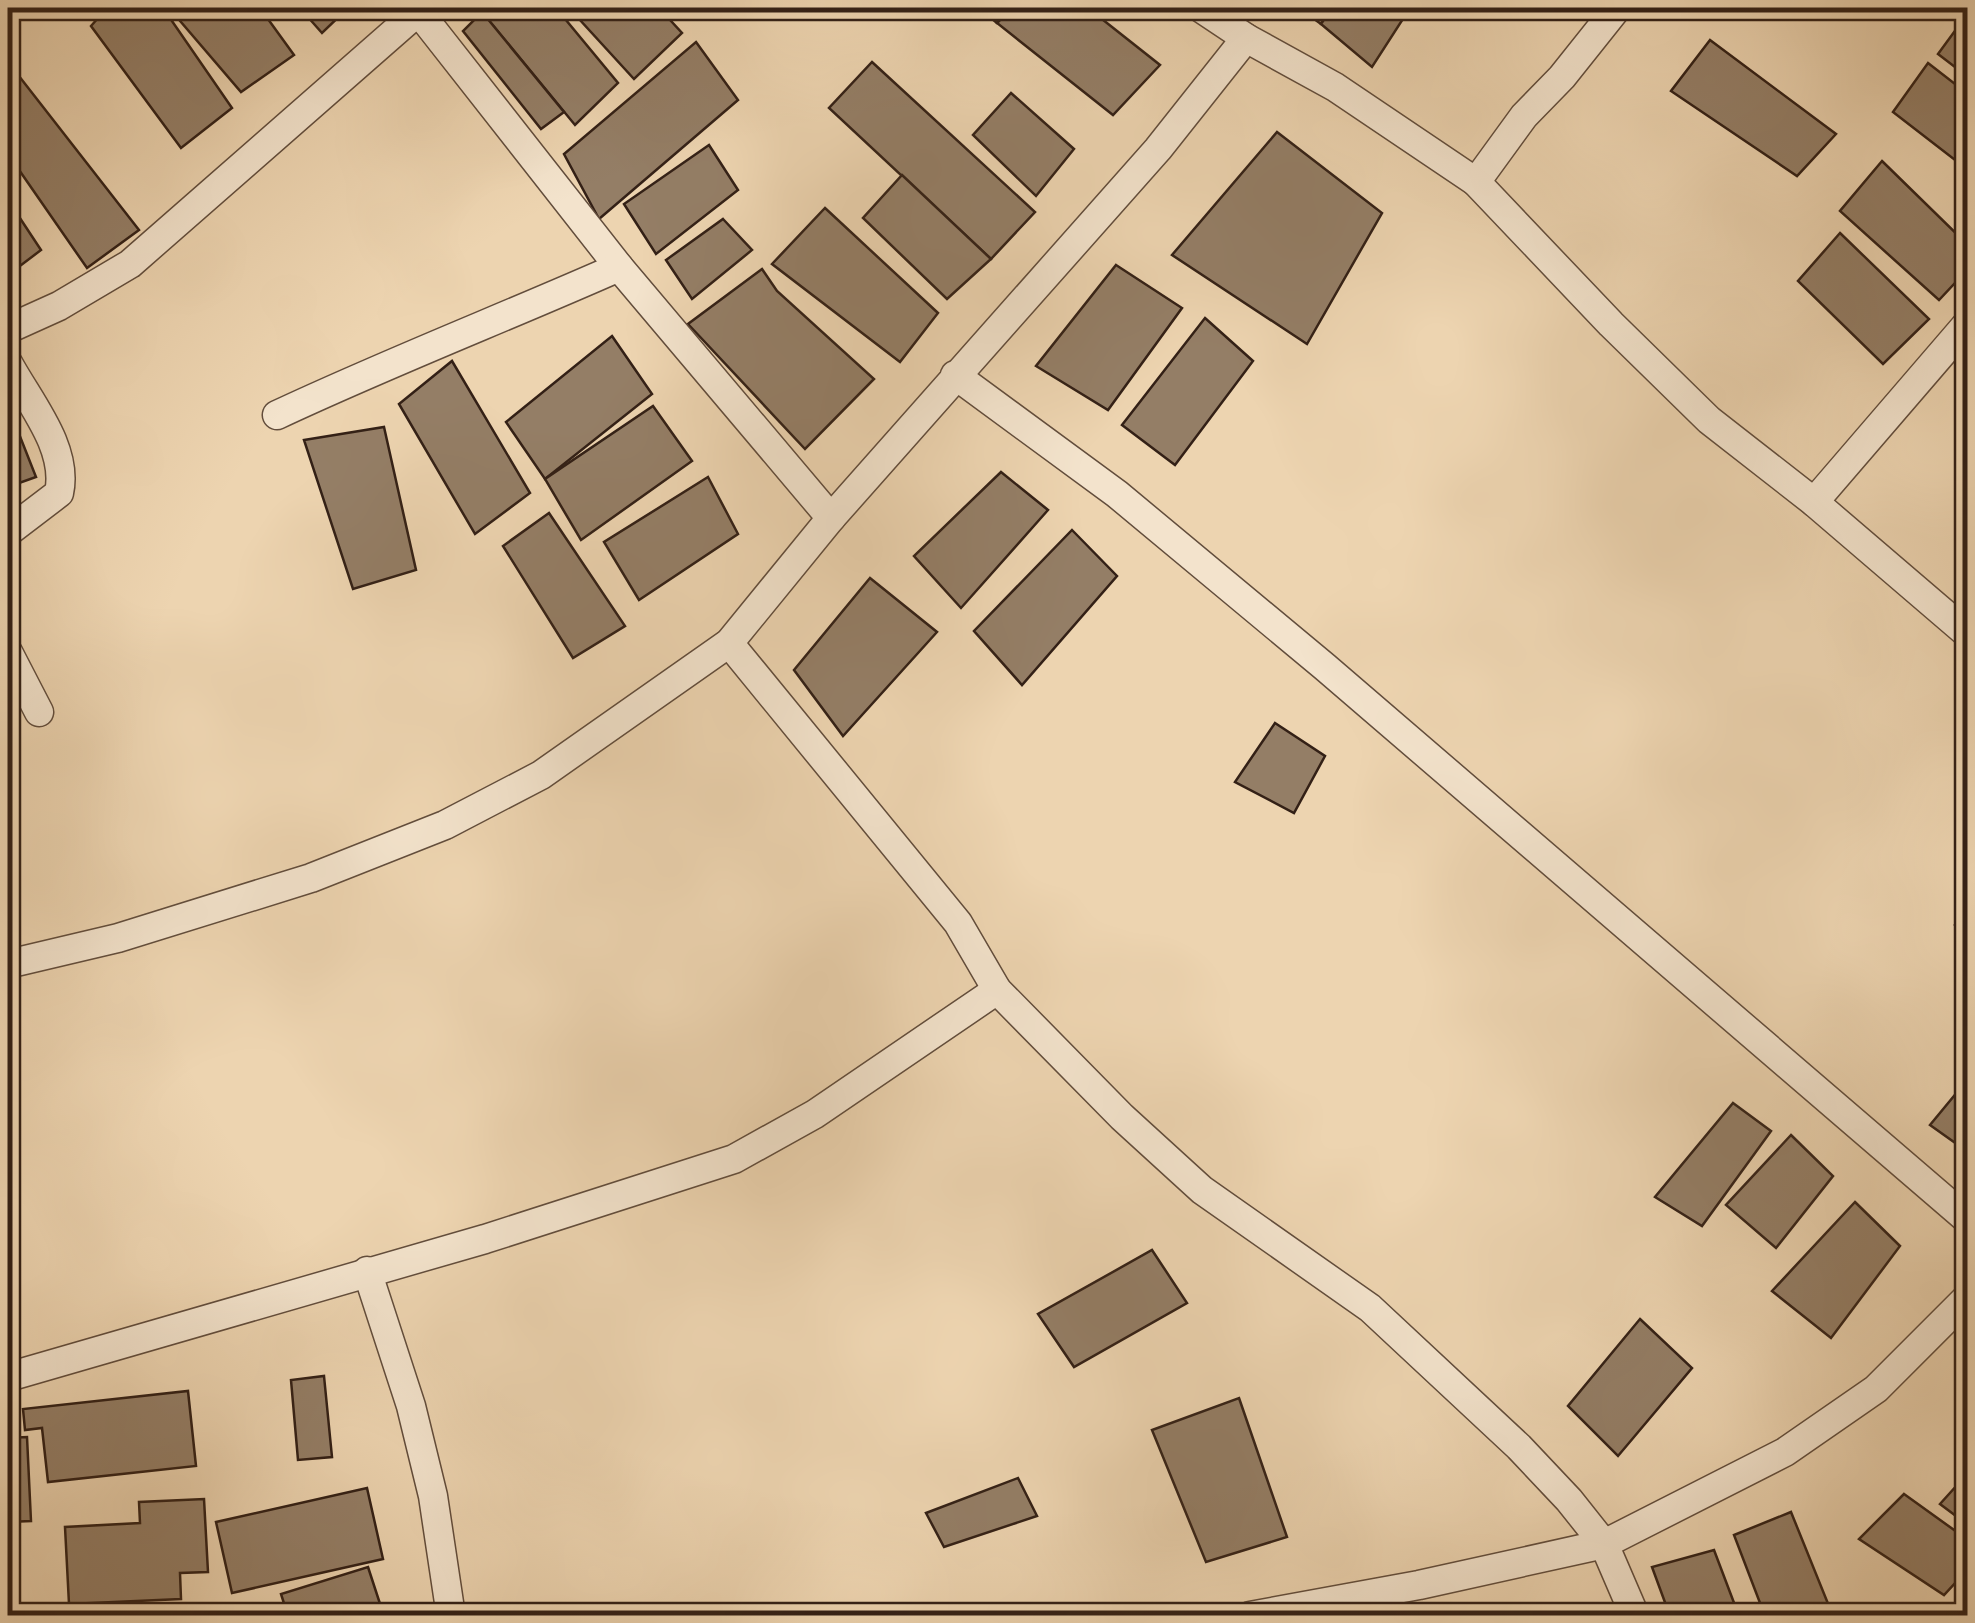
<svg xmlns="http://www.w3.org/2000/svg" width="1975" height="1623" font-family="'Sorts Mill Goudy',serif">
	<rect width="100%" height="100%" fill="#edd4b0"/>
	<filter id="stains"><feTurbulence type="fractalNoise" baseFrequency=".002" numOctaves="4"/><feColorMatrix values="0 0 0 0 .2 0 0 0 0 .09 0 0 0 0 .02 0 0 0 .5 -.17"/></filter>
	<radialGradient id="worn" r=".72"><stop offset=".6" stop-color="#630" stop-opacity="0"/><stop offset="1" stop-color="#630" stop-opacity=".3"/></radialGradient>
	<g fill="#947e66" stroke="#332016" stroke-width="2.5">
		<path d="M107,8h56l69,100 -51,40 -90,-122z"/>
		<path d="M169,8h91l34,47 -53,37z"/>
		<path d="M300,8h48l-26,25z"/>
		<path d="M487,8h69l62,75 -43,42 -93,-113z"/>
		<path d="M569,8h90l23,25 -48,46z"/>
		<path d="M979,8h33l-15,15z"/>
		<path d="M1012,8h76l72,57 -47,50 -116,-92z"/>
		<path d="M1299,8h33l-11,16z"/>
		<path d="M1332,8h78l-38,59 -51,-43z"/>
		<path d="M482,12l82,100 -23,17 -78,-98z"/>
		<path d="M1968,13v64l-30,-23z"/>
		<path d="M1710,40l126,94 -39,42 -126,-85z"/>
		<path d="M696,42l42,58 -139,119 -35,-65z"/>
		<path d="M8,62l131,168 -52,38 -79,-114z"/>
		<path d="M872,62l163,150 -44,47 -162,-151z"/>
		<path d="M1928,63l40,31v76l-75,-58z"/>
		<path d="M1011,93l63,56 -38,47 -63,-61z"/>
		<path d="M1277,132l105,81 -75,131 -135,-89z"/>
		<path d="M709,145l29,45 -82,64 -32,-50z"/>
		<path d="M1882,161l86,84v24l-29,31 -99,-89z"/>
		<path d="M902,175l89,84 -44,40 -84,-81z"/>
		<path d="M8,200l33,50 -33,25z"/>
		<path d="M825,208l113,105 -38,49 -128,-98z"/>
		<path d="M723,219l29,31 -60,49 -26,-39z"/>
		<path d="M1840,233l89,86 -46,45 -85,-83z"/>
		<path d="M1116,265l66,43 -74,102 -72,-44z"/>
		<path d="M762,269l15,22 97,88 -69,70 -117,-125z"/>
		<path d="M1205,318l48,43 -78,104 -53,-40z"/>
		<path d="M612,336l40,58 -107,85 -39,-57z"/>
		<path d="M452,361l78,132 -55,41 -76,-130z"/>
		<path d="M8,406l28,71 -28,10z"/>
		<path d="M653,406l39,55 -111,79 -36,-61z"/>
		<path d="M384,427l32,143 -63,19 -49,-149z"/>
		<path d="M1001,472l47,38 -87,98 -47,-52z"/>
		<path d="M708,477l30,57 -99,66 -35,-58z"/>
		<path d="M549,513l76,113 -52,32 -70,-112z"/>
		<path d="M1072,530l45,46 -95,109 -48,-54z"/>
		<path d="M870,578l67,54 -94,104 -49,-66z"/>
		<path d="M1275,723l50,33 -31,57 -59,-31z"/>
		<path d="M1968,911v26l-13,-12z"/>
		<path d="M1968,1079v73l-38,-27z"/>
		<path d="M1733,1103l38,28 -69,95 -47,-29z"/>
		<path d="M1791,1135l42,41 -57,72 -50,-43z"/>
		<path d="M1855,1202l45,44 -69,92 -59,-47z"/>
		<path d="M1152,1250l35,53 -113,64 -36,-53z"/>
		<path d="M1640,1319l52,49 -74,88 -50,-50z"/>
		<path d="M324,1376l8,81 -34,3 -7,-80z"/>
		<path d="M188,1391l8,75 -148,16 -6,-54 -17,2 -2,-21z"/>
		<path d="M1239,1398l48,139 -81,25 -54,-132z"/>
		<path d="M27,1437l4,84 -23,1v-84z"/>
		<path d="M1968,1473v52l-28,-21z"/>
		<path d="M1018,1478l19,38 -93,31 -18,-34z"/>
		<path d="M367,1488l16,71 -151,34 -16,-71z"/>
		<path d="M1904,1494l64,46v29l-24,26 -85,-56z"/>
		<path d="M204,1499l4,73 -28,1 1,26 -112,5 -4,-77 75,-4 -1,-21z"/>
		<path d="M1791,1512l42,104h-68l-31,-81z"/>
		<path d="M1714,1550l25,66h-69l-18,-49z"/>
		<path d="M368,1567l16,49h-96l-7,-22z"/>
		<path d="M271,1604l2,12h-45l-1,-4z"/>
	</g>
	<g fill="none" stroke-linecap="round" stroke-linejoin="round">
		<defs>
			<g id="minor">
				<path d="M1201,8l45,30 89,49 141,95 48,-66 38,-39 55,-69"/>
				<path d="M418,11l201,256 212,251"/>
				<path d="M1476,182l135,142 98,96 105,82 154,132"/>
				<path d="M8,329l51,-23 71,-42 292,-256"/>
				<path d="M8,363c21,39 61,85 51,130l-51,39"/>
				<path d="M955,375l162,119 208,173 643,553"/>
				<path d="M277,415c113,-53 229,-98 342,-148"/>
				<path d="M1814,502l154,-179"/>
				<path d="M729,643l229,280 39,67 125,127 80,73 168,118 149,139 50,53 35,44 31,72"/>
				<path d="M8,652l31,60"/>
				<path d="M8,964l110,-26 193,-60 134,-53 96,-50 188,-132 102,-125 327,-369 88,-111"/>
				<path d="M367,1271l44,135 22,90 18,120"/>
				<path d="M8,1377l477,-138 249,-80 81,-45 182,-124"/>
				<path d="M1250,1616l169,-31 185,-41 181,-92 91,-63 92,-92"/>
			</g>
		</defs>
		<use href="#minor" stroke="#624d3c" stroke-width="31"/>
		<use href="#minor" stroke="#f3e3cc" stroke-width="28"/>
	</g>
	<rect width="1975" height="1623" fill="none" stroke="#edd4b0" stroke-width="40"/>
	<rect x="10" y="10" width="1955" height="1603" fill="none" stroke="#332016" stroke-width="5"/>
	<rect x="20" y="20" width="1935" height="1583" fill="none" stroke="#332016" stroke-width="2.5"/>
	<rect width="100%" height="100%" filter="url(#stains)"/>
	<rect width="100%" height="100%" fill="url(#worn)"/>
</svg>
